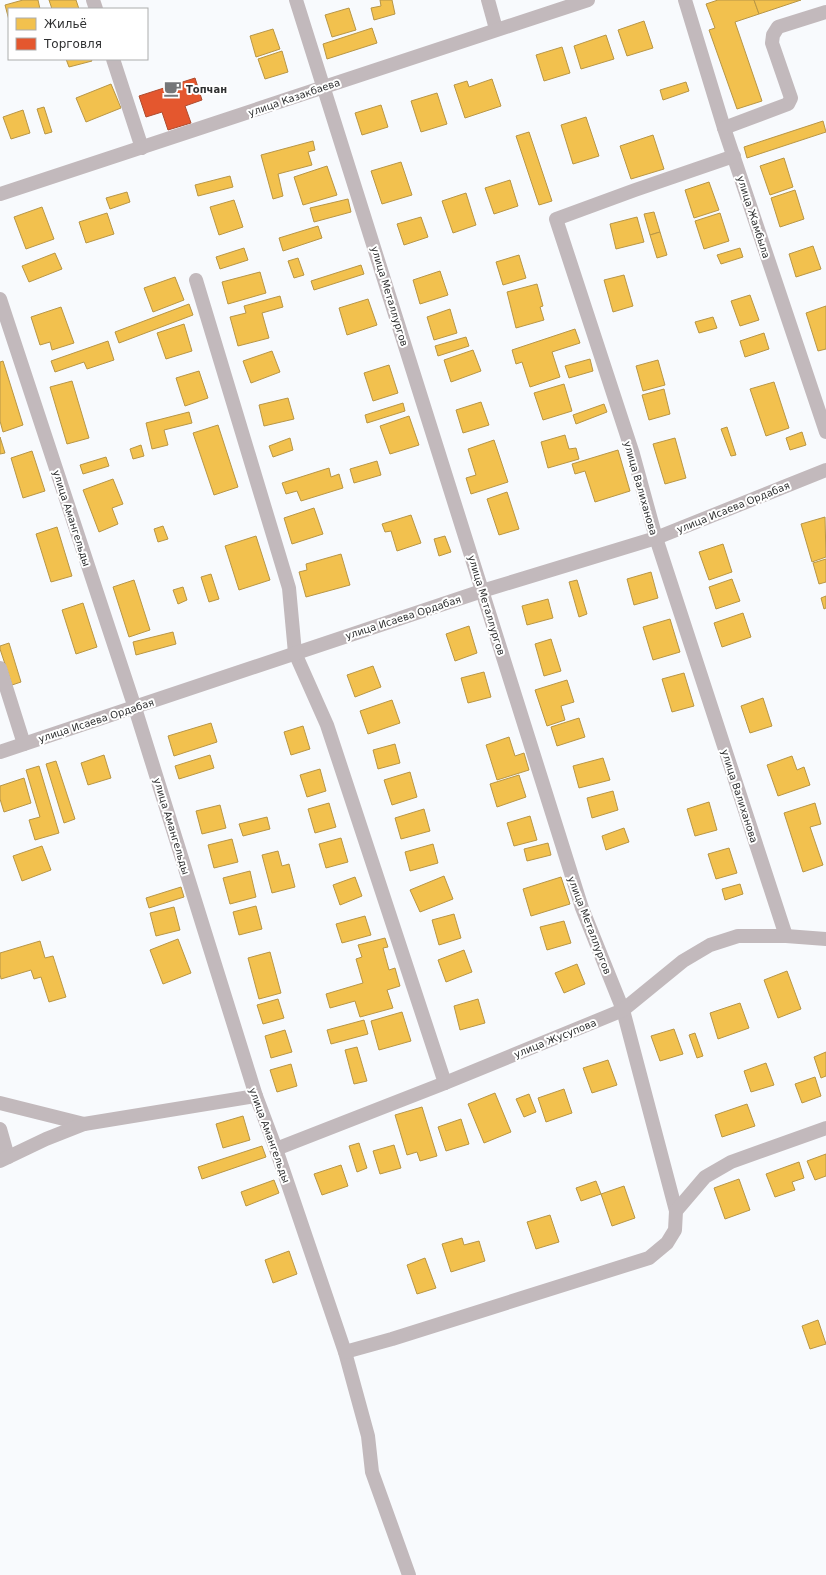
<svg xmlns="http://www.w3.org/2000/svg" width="826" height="1575" font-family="'DejaVu Sans',sans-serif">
	<rect width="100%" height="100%" fill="#f8fafd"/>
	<g fill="#f2c14e" stroke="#b89646">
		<path d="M23,0h15l2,9h-31v11l-4,-15z"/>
		<path d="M49,0h27l3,9h-27z"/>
		<path d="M380,0h12l3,14 -21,6 -3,-12 10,-2z"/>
		<path d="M718,0h36l5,14 -24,8 27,79 -25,8 -28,-79 6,-2 -9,-24z"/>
		<path d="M754,0h47l-42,14z"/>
		<path d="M349,8l7,22 -24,7 -7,-22z"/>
		<path d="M644,21l9,27 -26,8 -9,-26z"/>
		<path d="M372,28l5,15 -50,16 -4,-15z"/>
		<path d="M273,29l7,20 -24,8 -6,-21z"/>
		<path d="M606,35l8,24 -33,10 -7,-23z"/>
		<path d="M562,47l8,26 -26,8 -8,-26z"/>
		<path d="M282,51l6,21 -23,7 -7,-20z"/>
		<path d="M66,59h25l1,2 -23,6z"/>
		<path d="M492,79l9,27 -36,12 -11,-33 13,-4 2,6z"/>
		<path d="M686,82l3,9 -26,9 -3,-10z"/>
		<path d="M111,84l10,24 -35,14 -10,-24z"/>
		<path d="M437,93l10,31 -26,8 -10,-31z"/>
		<path d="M381,105l7,22 -26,8 -7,-22z"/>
		<path d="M44,107l8,25 -7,2 -8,-25z"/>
		<path d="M23,110l7,23 -19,6 -8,-22z"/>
		<path d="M586,117l13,39 -26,8 -12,-39z"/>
		<path d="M823,121l3,11 -79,26 -3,-11z"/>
		<path d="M529,132l23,69 -13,4 -23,-69z"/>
		<path d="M653,135l11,34 -33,10 -11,-33z"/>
		<path d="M313,141l2,9 -7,2 4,13 -34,9 5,22 -10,3 -12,-44z"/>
		<path d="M784,158l9,29 -23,8 -10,-29z"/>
		<path d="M401,162l11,33 -30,9 -11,-33z"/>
		<path d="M327,166l10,29 -34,10 -9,-28z"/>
		<path d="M230,176l3,11 -35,9 -3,-11z"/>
		<path d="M510,180l8,26 -24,8 -9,-26z"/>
		<path d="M709,182l10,28 -25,8 -9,-28z"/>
		<path d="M795,190l9,29 -24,8 -9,-29z"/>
		<path d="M127,192l3,10 -20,7 -4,-11z"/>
		<path d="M466,193l10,32 -23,8 -11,-32z"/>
		<path d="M348,199l3,13 -37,10 -4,-14z"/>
		<path d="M234,200l9,27 -24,8 -9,-28z"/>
		<path d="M42,207l12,32 -28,10 -12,-32z"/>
		<path d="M654,212l6,20 -10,3 -6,-21z"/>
		<path d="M107,213l7,21 -28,9 -7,-21z"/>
		<path d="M720,213l9,28 -25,8 -9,-28z"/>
		<path d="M421,217l7,20 -24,8 -7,-21z"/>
		<path d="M637,217l7,25 -28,7 -6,-25z"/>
		<path d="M318,226l4,12 -39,13 -4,-13z"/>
		<path d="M660,232l7,23 -10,3 -7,-23z"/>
		<path d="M813,246l8,23 -25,8 -7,-23z"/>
		<path d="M244,248l4,12 -28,9 -4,-12z"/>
		<path d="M740,248l3,9 -22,7 -4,-9z"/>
		<path d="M55,253l7,16 -33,13 -7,-16z"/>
		<path d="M519,255l7,23 -23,7 -7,-23z"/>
		<path d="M298,258l6,17 -10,3 -6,-17z"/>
		<path d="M361,265l3,9 -50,16 -3,-9z"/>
		<path d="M440,271l8,24 -28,9 -7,-24z"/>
		<path d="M260,272l6,21 -38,11 -6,-22z"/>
		<path d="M624,275l9,31 -20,6 -9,-32z"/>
		<path d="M175,277l9,23 -31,12 -9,-24z"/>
		<path d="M537,284l6,22 -3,1 4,13 -28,8 -9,-36z"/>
		<path d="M750,295l9,25 -19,6 -9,-25z"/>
		<path d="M280,296l3,11 -21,6 7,25 -31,8 -8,-29 16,-4 -2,-7z"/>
		<path d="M368,299l9,26 -30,10 -8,-27z"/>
		<path d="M189,304l4,11 -74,28 -4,-11z"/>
		<path d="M826,306v43l-8,2 -12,-38z"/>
		<path d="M61,307l13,36 -22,7 -2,-8 -10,3 -9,-28z"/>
		<path d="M450,309l7,24 -23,7 -7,-23z"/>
		<path d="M713,317l4,11 -18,5 -4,-11z"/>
		<path d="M184,324l8,27 -26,8 -9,-26z"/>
		<path d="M575,329l5,14 -28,9 8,25 -30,10 -8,-25 -6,2 -4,-14z"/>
		<path d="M764,333l5,16 -24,8 -5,-16z"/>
		<path d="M466,337l3,9 -31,10 -3,-10z"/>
		<path d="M108,341l6,19 -27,9 -3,-7 -29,10 -4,-11z"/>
		<path d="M473,350l8,21 -30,11 -7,-22z"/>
		<path d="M272,351l8,21 -29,11 -8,-22z"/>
		<path d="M590,359l3,12 -24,7 -4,-12z"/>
		<path d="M658,360l7,25 -22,6 -7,-25z"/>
		<path d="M3,361l20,64 -20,7 -3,-11v-59z"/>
		<path d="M389,365l9,28 -25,8 -9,-28z"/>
		<path d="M199,371l9,27 -23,8 -9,-28z"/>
		<path d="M72,381l17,57 -22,6 -17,-57z"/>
		<path d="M774,382l15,46 -23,8 -16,-47z"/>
		<path d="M564,384l8,27 -29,9 -9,-27z"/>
		<path d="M664,389l6,25 -21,6 -7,-25z"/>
		<path d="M288,398l6,21 -30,7 -5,-21z"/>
		<path d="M481,402l8,23 -26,8 -7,-23z"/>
		<path d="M403,403l2,8 -38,12 -2,-8z"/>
		<path d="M604,404l3,8 -31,12 -3,-9z"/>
		<path d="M189,412l3,11 -28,7 4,15 -16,4 -6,-26z"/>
		<path d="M409,416l10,29 -29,9 -10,-28z"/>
		<path d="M218,425l20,62 -24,8 -21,-62z"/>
		<path d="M727,427l9,28 -5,1 -10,-27z"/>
		<path d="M802,432l4,13 -16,5 -4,-12z"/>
		<path d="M565,435l4,14 7,-1 3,11 -31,9 -7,-26z"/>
		<path d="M0,437l5,16 -5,1z"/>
		<path d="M290,438l3,12 -20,7 -4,-11z"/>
		<path d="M675,438l11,40 -21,6 -12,-40z"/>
		<path d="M494,440l14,42 -37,12 -5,-16 10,-3 -8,-26z"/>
		<path d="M141,445l3,11 -11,3 -3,-10z"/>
		<path d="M618,450l12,41 -35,11 -10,-31 -10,3 -3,-10z"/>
		<path d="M32,451l13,40 -22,7 -12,-40z"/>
		<path d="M106,457l3,9 -26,8 -3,-9z"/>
		<path d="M377,461l4,14 -27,8 -4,-14z"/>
		<path d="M329,468l2,9 8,-3 4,14 -42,13 -4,-10 -11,3 -4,-11z"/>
		<path d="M113,479l10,25 -11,4 6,16 -19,8 -16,-42z"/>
		<path d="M507,492l12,37 -20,6 -12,-36z"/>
		<path d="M314,508l9,26 -31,10 -8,-26z"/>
		<path d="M411,515l10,28 -24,8 -6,-20 -6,1 -3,-8z"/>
		<path d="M825,517l1,40 -14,5 -11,-38z"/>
		<path d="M163,526l5,13 -10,3 -4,-13z"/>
		<path d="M57,527l15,49 -21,6 -15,-48z"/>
		<path d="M256,536l14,44 -31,10 -14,-44z"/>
		<path d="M445,536l6,16 -12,4 -5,-17z"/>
		<path d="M723,544l9,28 -23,8 -10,-28z"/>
		<path d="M341,554l9,31 -44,12 -7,-25 8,-2 -1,-6z"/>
		<path d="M826,559v23l-7,2 -6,-21z"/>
		<path d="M651,572l7,26 -24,7 -7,-26z"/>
		<path d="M211,574l8,25 -10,3 -8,-25z"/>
		<path d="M732,579l8,22 -24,8 -7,-22z"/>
		<path d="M134,580l16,50 -21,7 -16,-50z"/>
		<path d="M577,580l10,34 -8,3 -10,-35z"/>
		<path d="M183,587l4,13 -9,4 -5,-14z"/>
		<path d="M826,596v12l-2,1 -3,-11z"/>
		<path d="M548,599l5,19 -26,7 -5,-19z"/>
		<path d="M83,603l14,44 -21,7 -14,-44z"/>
		<path d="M743,613l8,24 -29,10 -8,-24z"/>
		<path d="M670,619l10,33 -27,8 -10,-33z"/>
		<path d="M469,626l8,27 -22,8 -9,-27z"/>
		<path d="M173,632l3,12 -40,11 -3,-13z"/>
		<path d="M551,639l10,32 -17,5 -9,-32z"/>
		<path d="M9,643l12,39 -9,3 -12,-36v-3z"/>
		<path d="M373,666l8,21 -26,10 -8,-22z"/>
		<path d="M484,672l7,25 -23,6 -7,-25z"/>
		<path d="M684,673l10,33 -22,6 -10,-33z"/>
		<path d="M567,680l7,22 -13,4 4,14 -18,6 -12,-36z"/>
		<path d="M763,698l9,28 -22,7 -9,-27z"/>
		<path d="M392,700l8,23 -32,11 -8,-23z"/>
		<path d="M579,718l6,19 -28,9 -6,-19z"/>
		<path d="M211,723l6,19 -43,14 -6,-20z"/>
		<path d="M303,726l7,23 -19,6 -7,-23z"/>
		<path d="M509,737l6,19 9,-3 5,17 -32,10 -11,-35z"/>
		<path d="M395,744l5,19 -22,6 -5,-19z"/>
		<path d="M104,755l7,23 -23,7 -7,-22z"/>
		<path d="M210,755l4,13 -35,11 -4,-13z"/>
		<path d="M792,756l5,14 7,-3 6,18 -32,11 -11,-31z"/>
		<path d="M603,758l7,22 -31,8 -6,-22z"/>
		<path d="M56,761l19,58 -11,4 -18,-59z"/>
		<path d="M39,766l20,67 -24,7 -6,-20 11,-3 -14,-47z"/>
		<path d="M320,769l6,22 -19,6 -7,-22z"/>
		<path d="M410,772l7,25 -25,8 -8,-25z"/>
		<path d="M519,775l7,22 -29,10 -7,-23z"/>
		<path d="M24,778l7,25 -27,9 -4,-13v-13z"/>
		<path d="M613,791l5,19 -26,8 -5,-20z"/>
		<path d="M709,802l8,28 -22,6 -8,-27z"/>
		<path d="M329,803l7,24 -21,6 -7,-24z"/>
		<path d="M815,803l6,21 -11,3 13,38 -20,7 -19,-59z"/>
		<path d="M220,805l6,23 -24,6 -6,-23z"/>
		<path d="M424,809l6,22 -29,8 -6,-21z"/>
		<path d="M530,816l7,24 -23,6 -7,-23z"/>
		<path d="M267,817l3,12 -27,7 -4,-12z"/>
		<path d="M624,828l5,14 -23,8 -4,-14z"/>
		<path d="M341,838l7,24 -22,6 -7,-24z"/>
		<path d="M232,839l6,23 -24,6 -6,-23z"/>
		<path d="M548,843l3,12 -24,6 -3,-12z"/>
		<path d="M433,844l5,19 -28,8 -5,-19z"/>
		<path d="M42,846l9,24 -29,11 -9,-25z"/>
		<path d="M729,848l8,25 -21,6 -8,-25z"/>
		<path d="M278,851l4,15 7,-2 6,23 -23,6 -10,-38z"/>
		<path d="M250,871l6,26 -26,7 -7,-26z"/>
		<path d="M444,876l9,23 -33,13 -10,-22z"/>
		<path d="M355,877l7,19 -22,9 -7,-20z"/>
		<path d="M561,877l9,27 -39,12 -8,-27z"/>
		<path d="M740,884l3,10 -18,6 -3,-11z"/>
		<path d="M181,887l3,10 -35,11 -3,-10z"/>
		<path d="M256,906l6,23 -23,6 -6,-23z"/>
		<path d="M174,907l6,23 -24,6 -6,-23z"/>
		<path d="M454,914l7,24 -22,7 -7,-25z"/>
		<path d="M365,916l6,19 -29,8 -6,-19z"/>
		<path d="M564,921l7,22 -24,7 -7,-23z"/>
		<path d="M385,938l3,9 -5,1 6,22 6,-2 5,18 -13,4 6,18 -33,9 -5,-16 -25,7 -4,-14 37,-11 -7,-24 6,-2 -4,-12z"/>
		<path d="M178,939l13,34 -28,11 -13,-34z"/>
		<path d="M40,941l5,17 8,-2 13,41 -17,5 -8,-25 -7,2 -3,-9 -30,9 -1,-5v-21z"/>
		<path d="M464,950l8,22 -26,10 -8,-22z"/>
		<path d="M270,952l11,41 -22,6 -11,-41z"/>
		<path d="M577,964l8,20 -21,9 -9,-20z"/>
		<path d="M787,971l14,38 -23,9 -14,-38z"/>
		<path d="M278,999l6,19 -21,6 -6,-19z"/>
		<path d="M478,999l7,24 -25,7 -6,-24z"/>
		<path d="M740,1003l9,25 -31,11 -8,-26z"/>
		<path d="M402,1012l9,29 -32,9 -8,-29z"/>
		<path d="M364,1020l4,14 -37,10 -4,-14z"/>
		<path d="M674,1029l9,25 -23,7 -9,-25z"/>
		<path d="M285,1030l7,22 -21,6 -6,-22z"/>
		<path d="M695,1033l8,23 -6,2 -8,-23z"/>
		<path d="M357,1047l10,34 -13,3 -9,-34z"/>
		<path d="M826,1052v24l-5,2 -7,-21z"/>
		<path d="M608,1060l9,25 -25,8 -9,-25z"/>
		<path d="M766,1063l8,22 -23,7 -7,-21z"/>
		<path d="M291,1064l6,22 -20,6 -7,-22z"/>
		<path d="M815,1077l6,19 -19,7 -7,-19z"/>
		<path d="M564,1089l8,24 -26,9 -8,-24z"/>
		<path d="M495,1093l16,39 -27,11 -16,-39z"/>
		<path d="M529,1094l7,18 -12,5 -8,-18z"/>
		<path d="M747,1104l8,22 -33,11 -7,-22z"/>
		<path d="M422,1107l15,49 -17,5 -3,-9 -10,3 -12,-40z"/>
		<path d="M243,1116l7,24 -27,8 -7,-24z"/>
		<path d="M461,1119l8,25 -23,7 -8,-24z"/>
		<path d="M359,1143l8,25 -10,4 -8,-26z"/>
		<path d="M394,1145l7,23 -21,6 -7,-23z"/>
		<path d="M262,1146l4,11 -64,22 -4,-12z"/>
		<path d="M826,1154v22l-11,4 -8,-19z"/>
		<path d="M799,1162l5,16 -12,4 3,8 -20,7 -9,-23z"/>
		<path d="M341,1165l7,21 -26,9 -8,-21z"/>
		<path d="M739,1179l11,31 -25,9 -11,-31z"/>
		<path d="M274,1180l5,13 -33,13 -5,-14z"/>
		<path d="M596,1181l5,13 -20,7 -5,-13z"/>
		<path d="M624,1186l11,32 -23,8 -11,-32z"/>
		<path d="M550,1215l9,27 -23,7 -9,-27z"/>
		<path d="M462,1238l2,7 15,-4 6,20 -34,11 -9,-28z"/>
		<path d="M289,1251l8,23 -24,9 -8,-23z"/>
		<path d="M425,1258l11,30 -19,6 -10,-29z"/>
		<path d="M818,1320l8,24 -16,5 -8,-23z"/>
	</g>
	<path fill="#e4572e" stroke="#ae4c2f" d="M195,78l7,22 -17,6 6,17 -23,7 -6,-18 -16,5 -7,-21z"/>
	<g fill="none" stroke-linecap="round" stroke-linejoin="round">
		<g stroke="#c2b9bc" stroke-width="14">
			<path d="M93,0l3,9"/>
			<path d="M296,0l286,908 41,102 53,201"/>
			<path d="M488,0l8,29"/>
			<path d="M685,0l39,128 102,304"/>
			<path d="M113,59l29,89"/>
			<path d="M724,128l64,-24 3,-6 -19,-55 1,-8 5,-8 48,-15"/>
			<path d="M734,156l-99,34 -79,29 77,235 23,84 130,398"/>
			<path d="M0,194l588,-194"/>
			<path d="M196,280l93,308 6,65 32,72 118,358"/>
			<path d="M0,299l135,409 121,388 20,53 69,203 23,84 4,36 37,103"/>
			<path d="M0,668l24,76"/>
			<path d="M0,752l482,-161 174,-53 170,-68"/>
			<path d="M0,1103l84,21"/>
			<path d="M0,1129l8,28"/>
			<path d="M276,1149l169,-66 178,-73 60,-49 27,-16 28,-9h48l40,3"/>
			<path d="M0,1161l46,-22 38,-15 172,-28"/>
			<path d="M345,1352l47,-13 257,-81 18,-15 8,-13 1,-19 29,-34 26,-15 95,-34"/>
		</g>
	</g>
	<defs>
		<symbol id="cafe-bare" viewBox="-9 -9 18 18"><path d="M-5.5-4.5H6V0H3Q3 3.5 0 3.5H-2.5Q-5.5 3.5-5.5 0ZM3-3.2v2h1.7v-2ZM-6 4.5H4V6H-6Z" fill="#767779" stroke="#fff" stroke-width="2.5" paint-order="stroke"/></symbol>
	</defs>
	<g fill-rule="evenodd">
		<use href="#cafe-bare" x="160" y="76" width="25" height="25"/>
	</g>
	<g text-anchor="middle" stroke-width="4" stroke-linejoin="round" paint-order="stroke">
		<g font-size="10" font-weight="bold" fill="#303132" stroke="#fff" text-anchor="start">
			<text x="186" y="93">Топчан</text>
		</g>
		<g font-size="10" fill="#303132" stroke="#fff">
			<text transform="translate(294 97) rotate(-19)" y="4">улица Казакбаева</text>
			<text transform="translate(754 217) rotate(72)" y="4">улица Жамбыла</text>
			<text transform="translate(390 296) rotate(73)" y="4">улица Металлургов</text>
			<text transform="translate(641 488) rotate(74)" y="4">улица Валиханова</text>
			<text transform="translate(733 507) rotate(-22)" y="4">улица Исаева Ордабая</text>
			<text transform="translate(72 518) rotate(72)" y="4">улица Амангельды</text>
			<text transform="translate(487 605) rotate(73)" y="4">улица Металлургов</text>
			<text transform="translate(403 617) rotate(-18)" y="4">улица Исаева Ордабая</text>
			<text transform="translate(96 720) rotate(-18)" y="4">улица Исаева Ордабая</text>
			<text transform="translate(740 796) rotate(72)" y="4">улица Валиханова</text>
			<text transform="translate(172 826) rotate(73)" y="4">улица Амангельды</text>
			<text transform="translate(590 925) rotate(69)" y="4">улица Металлургов</text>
			<text transform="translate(555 1038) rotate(-22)" y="4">улица Жусупова</text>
			<text transform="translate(270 1135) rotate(70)" y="4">улица Амангельды</text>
		</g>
	</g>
	<rect x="8" y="8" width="140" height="52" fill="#ffffff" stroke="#acadad"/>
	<rect x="16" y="18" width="20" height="12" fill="#f2c14e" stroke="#acadad"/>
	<text x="44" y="28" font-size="12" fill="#303132">Жильё</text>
	<rect x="16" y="38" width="20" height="12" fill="#e4572e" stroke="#acadad"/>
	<text x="44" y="48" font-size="12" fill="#303132">Торговля</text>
</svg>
